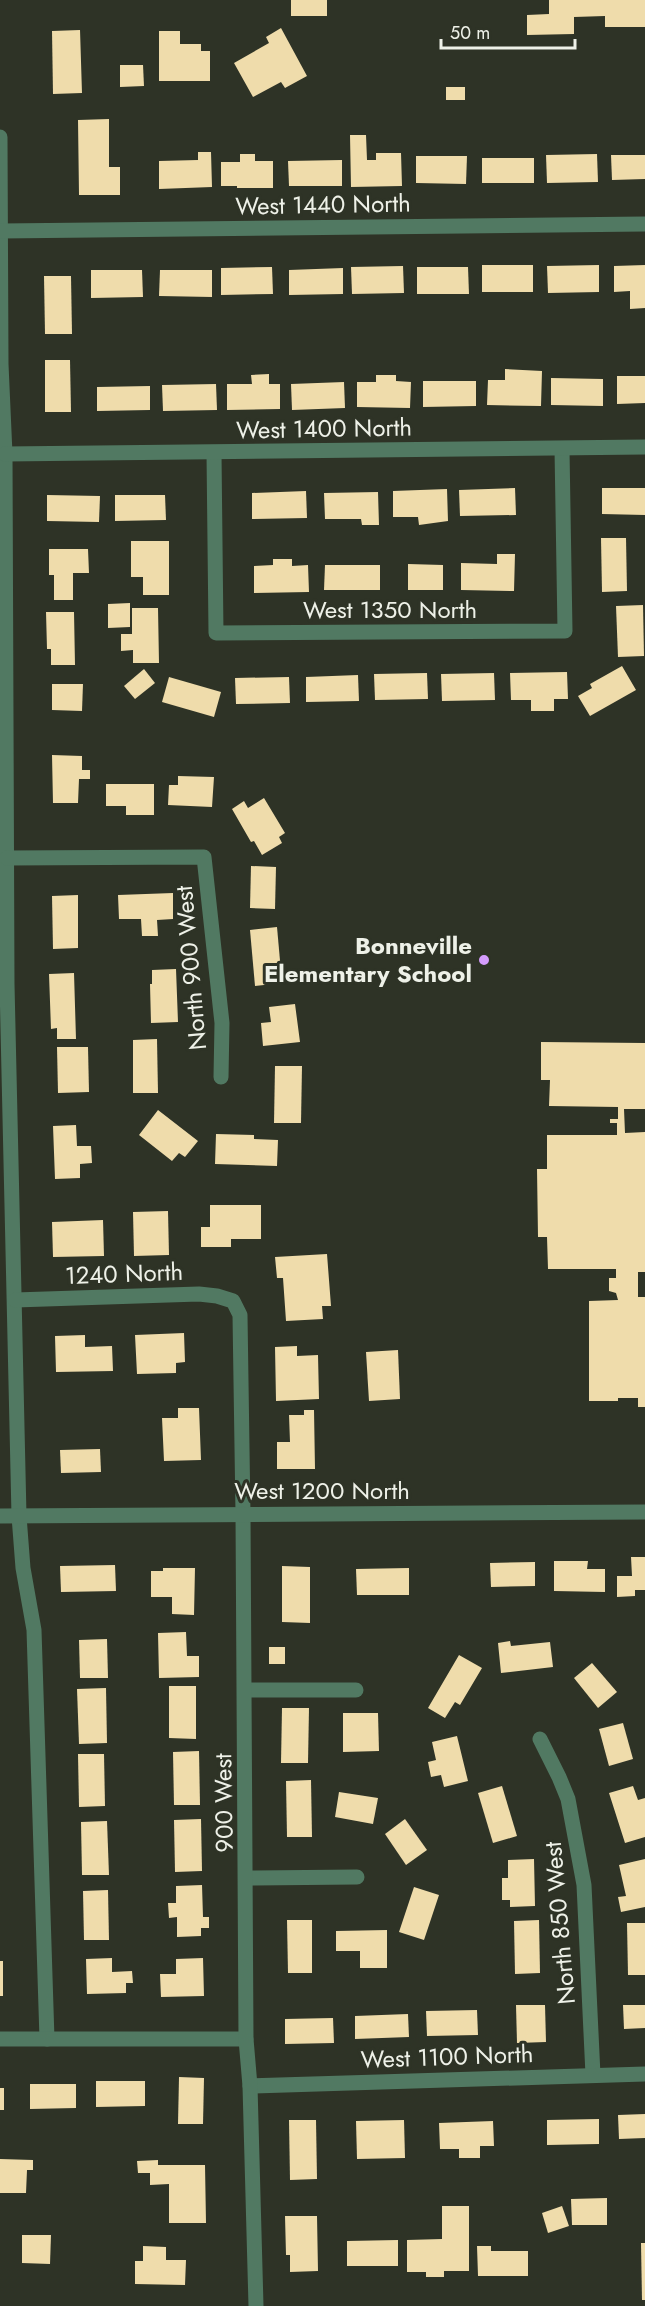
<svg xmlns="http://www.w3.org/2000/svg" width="645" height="2306" font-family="Jost,sans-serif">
	<rect width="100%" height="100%" fill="#2e3326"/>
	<g fill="#efdcab">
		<rect x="291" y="0" width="36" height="16"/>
		<path d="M549,0h96v27h-40v-11l-31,1v17l-47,1v-20l22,-1z"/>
		<path d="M281,28l26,48 -22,12 -4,-6 -28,15 -19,-34 35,-20 -3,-6z"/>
		<path d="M80,30l2,63 -29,1 -1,-63z"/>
		<path d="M159,31h21v13h21v7h9v30h-51z"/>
		<path d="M120,65h23l1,21 -24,1z"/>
		<rect x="446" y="87" width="19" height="13"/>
		<path d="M109,119v48h11v28h-41l-1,-75z"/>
		<path d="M350,135h16l1,25h9v-7h25l1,33 -51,1z"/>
		<path d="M198,152h13l1,35 -53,2v-28l39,-1z"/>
		<path d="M240,154h15v7h18v27h-36v-2h-16v-24h19z"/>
		<path d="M597,154l1,28 -51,1 -1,-28z"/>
		<path d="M611,155h34v24l-33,1z"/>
		<path d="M416,156h51l-1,28 -50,-1z"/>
		<rect x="482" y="158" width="52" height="25"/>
		<path d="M342,160v26h-53l-1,-25z"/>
		<rect x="482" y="265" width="51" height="27"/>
		<path d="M599,265v27l-51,1 -1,-27z"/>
		<path d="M645,265v43l-15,1v-18l-16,1v-26z"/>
		<path d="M403,266l1,27 -52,1 -1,-27z"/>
		<path d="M272,267l1,27 -52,1v-27z"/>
		<path d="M417,267h51l1,27h-52z"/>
		<path d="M343,268v26l-54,1v-25z"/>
		<path d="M91,270h51l1,27 -52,1z"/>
		<path d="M160,270h52v27l-53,-1z"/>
		<path d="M44,276h27l1,58h-27z"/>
		<path d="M45,360h25l1,52h-26z"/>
		<path d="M505,369l37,2 -1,35 -54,-1 1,-25h17z"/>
		<path d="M269,374v10h11v25l-53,1v-26h25l-1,-9z"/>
		<path d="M376,375h20v6l15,1 -1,26 -53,-1v-25h19z"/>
		<path d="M617,376h28v27l-28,1z"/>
		<path d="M551,378l52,1v27l-52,-1z"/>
		<path d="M423,381h53v25l-53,1z"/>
		<path d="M344,382l1,26 -53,2 -1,-26z"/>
		<path d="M216,384l1,26 -54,1 -1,-26z"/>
		<path d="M150,386v24l-53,1v-24z"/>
		<path d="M515,488l1,27 -56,1 -1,-26z"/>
		<path d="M602,488h43v27l-43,-1z"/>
		<path d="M447,489l1,32 -29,4 -1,-8h-25v-26z"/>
		<path d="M306,491l1,27 -55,1v-26z"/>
		<path d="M378,492l1,33h-17l-1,-6h-36l-1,-26z"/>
		<path d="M47,495l53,1 -1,26 -52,-1z"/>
		<path d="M115,495h50l1,25 -51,1z"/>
		<path d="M601,538h25l1,53 -25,1z"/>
		<path d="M131,541h38v54h-26v-18h-12z"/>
		<path d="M49,549h39l1,24h-16v27h-19v-25h-5z"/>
		<path d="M497,554h18l-1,37 -53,-1v-27l36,1z"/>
		<path d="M273,559h19v7l16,-1 1,27 -55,1v-27l19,-1z"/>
		<path d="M408,564l35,1v25h-35z"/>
		<path d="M325,565h55v25h-56z"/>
		<path d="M130,603v24l-22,1v-24z"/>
		<path d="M643,605l1,51 -26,1 -2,-51z"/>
		<path d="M132,608h26l1,55h-26v-13l-12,1v-17h11z"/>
		<path d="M46,612h28l1,53h-24v-16h-4z"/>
		<path d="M622,666l14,24 -46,26 -12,-20 14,-8 -2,-4z"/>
		<path d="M144,669l11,14 -20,16 -11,-13z"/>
		<path d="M567,672l1,27h-14v12h-23v-11h-20l-1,-27z"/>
		<path d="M427,673l1,26 -53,1 -1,-26z"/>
		<path d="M494,673l1,27 -53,1 -1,-27z"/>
		<path d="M358,675l1,26 -53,1v-25z"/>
		<path d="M169,677l52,15 -7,25 -52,-15z"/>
		<path d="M289,677l1,26 -54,1 -1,-26z"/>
		<path d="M52,684h31l-1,27 -30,-1z"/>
		<path d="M52,755l30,1v14h8v9h-11l-1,24h-25z"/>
		<path d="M178,776l36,1 -2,30 -44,-2 1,-20h9z"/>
		<path d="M106,784h48v31h-28v-9h-20z"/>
		<path d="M264,798l21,35 -6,4 3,6 -20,12 -8,-14 -3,1 -19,-33 12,-8 4,7z"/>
		<path d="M251,866l25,1 -1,42 -25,-1z"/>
		<path d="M173,893v26l-16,1 1,16h-16l-1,-17h-22l-1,-24z"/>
		<path d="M78,895v53l-25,1 -1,-53z"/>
		<path d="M277,927l5,56 -27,3 -5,-56z"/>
		<path d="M176,969l2,53 -27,1 -1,-39h2v-14z"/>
		<path d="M74,973l2,66h-19v-11l-6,1 -2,-55z"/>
		<path d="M295,1004l5,38 -37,4 -2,-23 10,-1 -2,-15z"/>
		<path d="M157,1039l1,54h-25v-53z"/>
		<path d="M541,1042l104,1v66h-21l1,24 20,-1v140h-7v25h7v110h-7v-9h-20v3h-29v-100l29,-1 -2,-7 -7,-2v-13h7v-9h-68l-1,-32h-9l-1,-68h10v-34h70v-12h-7v-4h8v-12l-69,-1 1,-26h-9z"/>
		<path d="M57,1047h31l1,45 -31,1z"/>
		<path d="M275,1066h27l-1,57h-27z"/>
		<path d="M158,1110l40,31 -13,16 -6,-4 -7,8 -33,-26z"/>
		<path d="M76,1125l1,21h14l1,17 -12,1v14l-25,1 -2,-53z"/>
		<path d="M216,1134l38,1v4l24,1 -1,26 -62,-2z"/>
		<path d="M210,1205h51v34h-30v8h-30v-20h9z"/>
		<path d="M168,1211l1,44 -35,1 -1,-44z"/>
		<path d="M103,1220l1,36 -51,1 -1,-35z"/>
		<path d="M327,1254l4,52h-9l1,13 -37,2 -3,-43h-6l-2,-21z"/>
		<path d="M184,1333l1,29 -9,1v10l-39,1 -2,-39z"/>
		<path d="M85,1335v12l27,-1 1,25 -57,1 -1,-36z"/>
		<path d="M297,1346v10l21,-1 1,44 -43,2 -1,-54z"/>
		<path d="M398,1350l2,49 -31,2 -3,-49z"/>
		<path d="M178,1408h21l2,52 -37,1 -2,-43h16z"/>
		<path d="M304,1410h10l1,59h-38v-27h13l-1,-27h15z"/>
		<path d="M100,1449l1,23 -40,1 -1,-23z"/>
		<path d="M631,1557h14v33h-10v6l-18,1v-21h15z"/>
		<path d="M554,1561h34l-1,8h18v23l-51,-1z"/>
		<path d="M535,1562v24l-44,1 -1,-24z"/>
		<path d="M115,1565l1,26 -55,1 -1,-26z"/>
		<path d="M282,1566l28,1v56l-28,-1z"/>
		<path d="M163,1568h32l-1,47 -22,-1v-17h-21v-26h12z"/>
		<path d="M409,1568v27h-52l-1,-26z"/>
		<path d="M186,1632l1,24h12v21l-40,1 -1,-45z"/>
		<path d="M107,1639l1,39h-28l-1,-38z"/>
		<path d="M510,1641l1,5 39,-4 3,25 -52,6 -3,-30z"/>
		<rect x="269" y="1647" width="16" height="17"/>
		<path d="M459,1655l23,13 -22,37 -5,-3 -10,16 -17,-10z"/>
		<path d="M592,1663l25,29 -19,16 -24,-30z"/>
		<path d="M169,1686h27v53l-27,-1z"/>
		<path d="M106,1688l1,55 -28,1 -2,-55z"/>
		<path d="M282,1708h27l-1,55h-27z"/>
		<path d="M343,1713h35l1,38 -36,1z"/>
		<path d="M623,1723l10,36 -24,7 -10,-37z"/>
		<path d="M457,1736l11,45 -24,6 -3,-12 -10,2 -3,-15 8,-2 -4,-18z"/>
		<path d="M199,1751l1,54h-26l-1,-53z"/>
		<path d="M78,1754h26l1,52 -26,1z"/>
		<path d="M311,1780l1,57h-25l-1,-56z"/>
		<path d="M502,1786l15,50 -24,7 -15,-50z"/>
		<path d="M633,1786l5,14 7,-2v39l-20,6 -16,-50z"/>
		<path d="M339,1792l39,6 -5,26 -38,-7z"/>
		<path d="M201,1819l1,52 -27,1 -1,-52z"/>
		<path d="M405,1819l22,31 -21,15 -21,-31z"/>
		<path d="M107,1821l2,54h-27l-1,-53z"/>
		<path d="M534,1859l1,47 -25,1v-7h-8v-22h6v-18z"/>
		<path d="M645,1859v48l-24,5 -3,-15 8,-1 -7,-31z"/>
		<path d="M202,1885l1,32h6v11h-8v8l-24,1v-20l-8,1 -1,-15h8v-17z"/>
		<path d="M414,1887l25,8 -15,45 -25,-8z"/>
		<path d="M108,1890l1,50h-25l-1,-49z"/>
		<path d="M287,1920h25v53h-24z"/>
		<path d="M539,1920l1,53 -25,1 -1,-53z"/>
		<path d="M627,1923h18v52h-17z"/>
		<path d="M387,1930v38h-27v-17h-24v-20z"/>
		<path d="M112,1958v14l20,-1 1,12h-7v10l-39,1 -1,-35z"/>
		<path d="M203,1958l1,38 -43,1 -1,-23h16v-15z"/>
		<rect x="0" y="1961" width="3" height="35"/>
		<path d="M516,2005h29l1,37 -29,1z"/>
		<path d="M623,2005h22v23l-21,1z"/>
		<path d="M477,2010l1,25 -51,1 -1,-25z"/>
		<path d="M408,2014l1,23 -54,2v-23z"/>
		<path d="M333,2018l1,25 -49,1v-25z"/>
		<path d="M179,2077l25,1 -1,46h-25z"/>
		<path d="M96,2081h49v25l-49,1z"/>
		<path d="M30,2084h46v24l-46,1z"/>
		<rect x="0" y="2088" width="4" height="22"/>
		<path d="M645,2114v24l-26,1 -1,-24z"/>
		<path d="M599,2119v25l-52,1v-25z"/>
		<path d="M289,2120h27l1,59 -27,1z"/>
		<path d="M404,2120l1,38 -48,1 -1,-38z"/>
		<path d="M493,2121l1,25h-14v12h-21v-9h-19l-1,-26z"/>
		<path d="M0,2159l33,1v10h-6l-1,23h-26z"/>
		<path d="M158,2160v5h47l1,58h-37v-39l-19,1v-12h-12l-1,-12z"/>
		<path d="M607,2198v27h-35l-1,-26z"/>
		<path d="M442,2206h27v65h-25v6h-18v-5h-19v-32l35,-1z"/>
		<path d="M562,2206l7,20 -21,7 -6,-20z"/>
		<path d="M285,2216h32l1,55 -28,1v-17h-4z"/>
		<path d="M22,2235h29l-1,29 -28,-1z"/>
		<path d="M398,2240v26h-51v-25z"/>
		<path d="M641,2243h4v57h-3z"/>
		<path d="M143,2246l23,1v13h20l-1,25 -50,-1v-23h8z"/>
		<path d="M477,2246h14v5h37v25h-50z"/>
	</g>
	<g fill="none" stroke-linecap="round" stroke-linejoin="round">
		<g stroke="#517962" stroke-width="15">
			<path d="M0,137l1,227 4,90 2,530 12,532 4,52 11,62 13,409"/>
			<path d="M1,231l644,-7"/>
			<path d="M214,453l2,180 349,-2 -3,-182"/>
			<path d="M5,454l640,-7"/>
			<path d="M7,858l197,-1 18,166 -1,54"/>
			<path d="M15,1300l184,-6 18,2 16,5 7,14 3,199"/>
			<path d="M245,1690h111"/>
			<path d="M540,1739l19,38 9,22 16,86 9,190"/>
			<path d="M247,1878l110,-1"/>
			<path d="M0,2039h246"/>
			<path d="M250,2086l395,-12"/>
		</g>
		<g stroke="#517962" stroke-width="15">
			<path d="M243,1514l3,525 4,47 6,220"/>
			<path d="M0,1516l645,-4"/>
		</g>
	</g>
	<circle fill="#d49cfc" stroke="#2e3326" stroke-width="2" cx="484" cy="960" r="6"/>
	<g text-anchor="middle" stroke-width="6" stroke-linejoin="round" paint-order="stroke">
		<g font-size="24" fill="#eef1e8" stroke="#2e3326">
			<text transform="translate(323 205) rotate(-1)" y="8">West 1440 North</text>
			<text transform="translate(324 429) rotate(-1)" y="8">West 1400 North</text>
			<text x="390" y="618">West 1350 North</text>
			<text transform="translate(191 968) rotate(-95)" y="8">North 900 West</text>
			<text transform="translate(124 1274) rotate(-2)" y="8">1240 North</text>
			<text x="322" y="1499">West 1200 North</text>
			<text transform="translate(224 1803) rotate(-91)" y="8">900 West</text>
			<text transform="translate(560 1923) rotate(-95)" y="8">North 850 West</text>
			<text transform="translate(447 2057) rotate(-2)" y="8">West 1100 North</text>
		</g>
		<g font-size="24" font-weight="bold" fill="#eef1e8" stroke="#2e3326" text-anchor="end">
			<text x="472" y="954">Bonneville<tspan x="472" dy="28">Elementary School</tspan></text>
		</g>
	</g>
	<path d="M441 39v9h134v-9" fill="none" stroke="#eef1e8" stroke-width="3"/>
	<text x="450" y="39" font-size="18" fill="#eef1e8" stroke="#2e3326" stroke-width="4.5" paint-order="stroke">50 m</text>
</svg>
